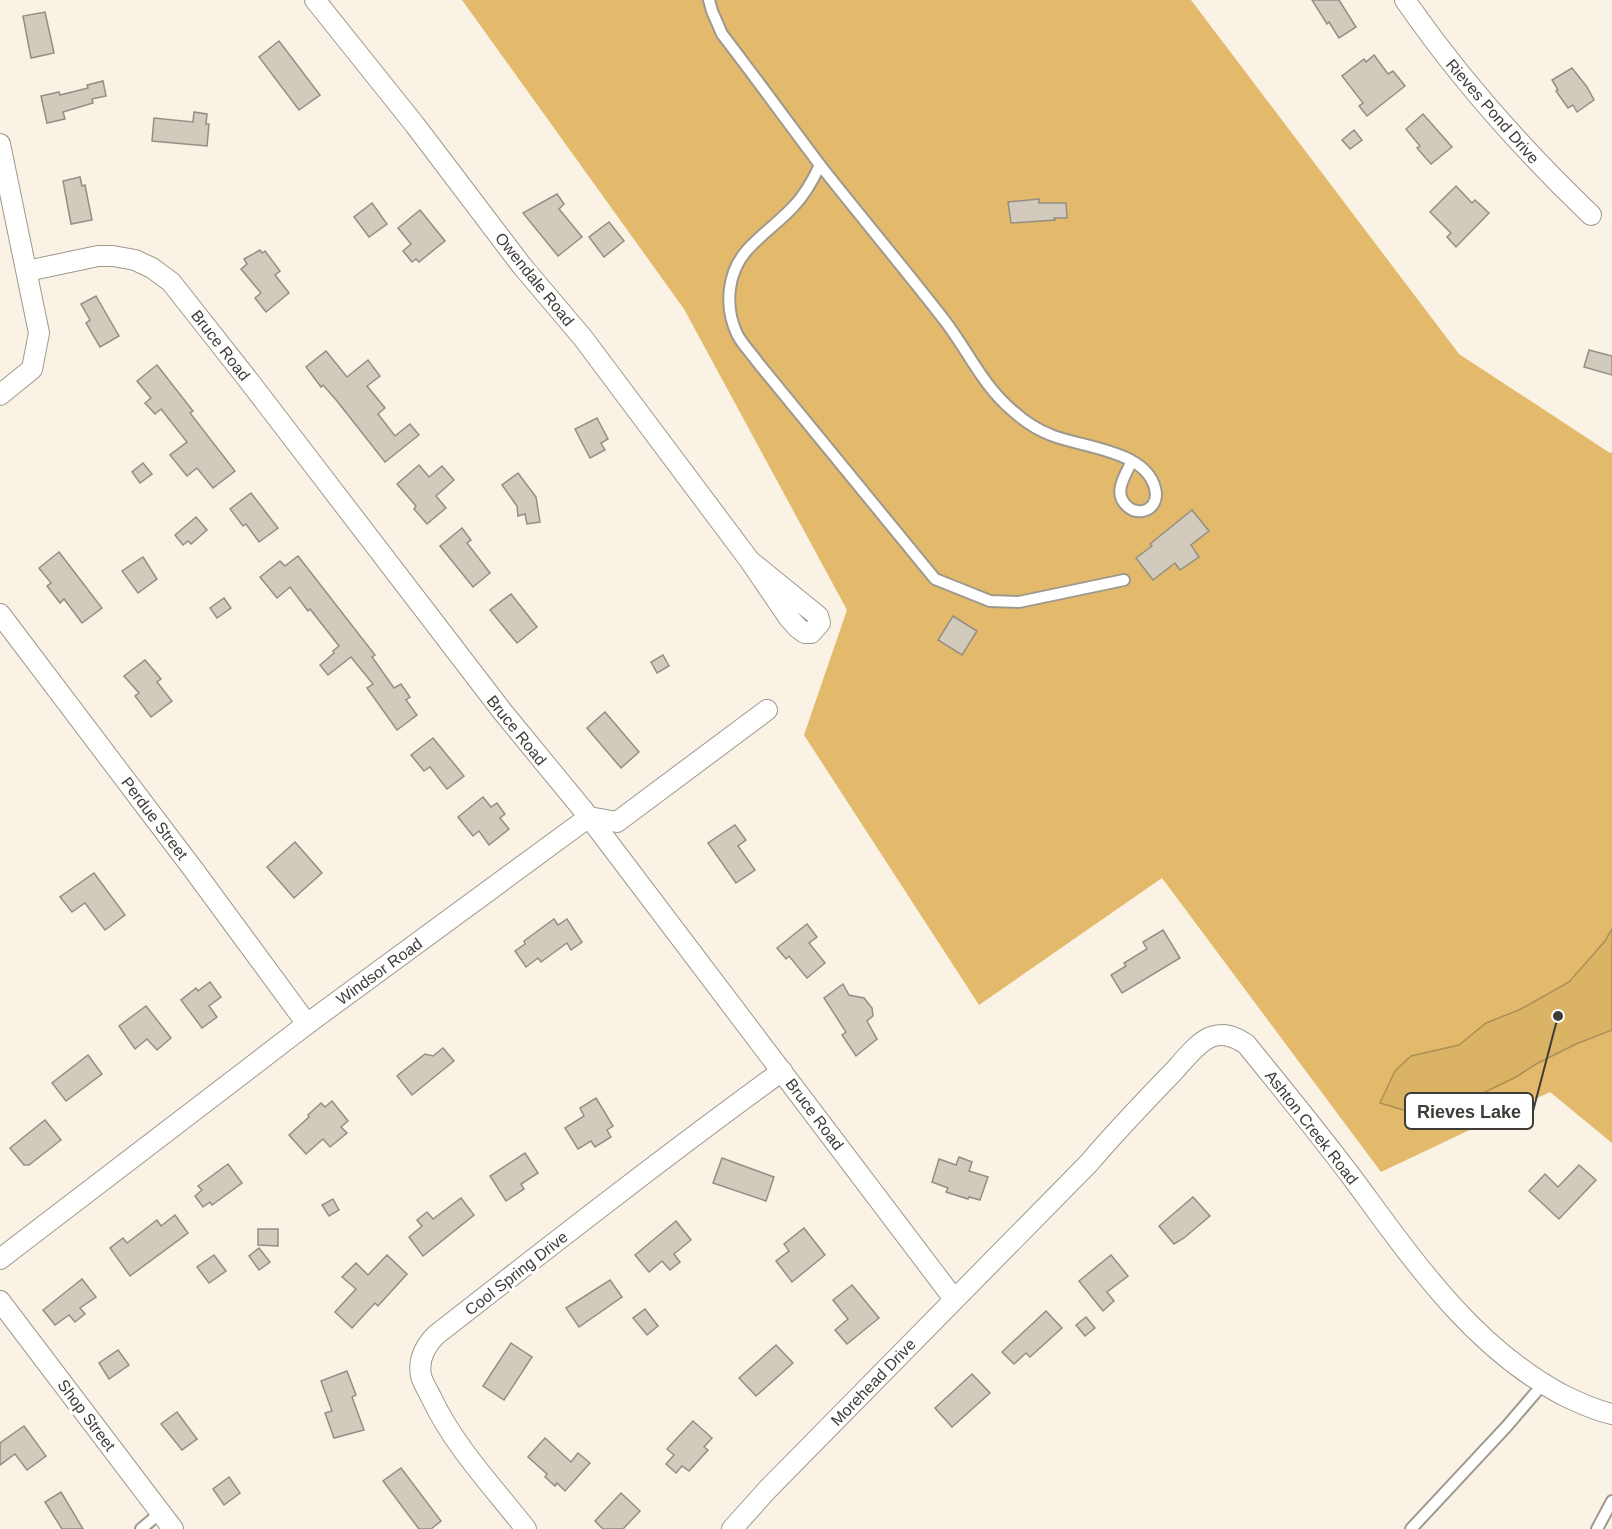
<svg xmlns="http://www.w3.org/2000/svg" width="1612" height="1529" font-family="Helvetica,sans-serif">
	<rect width="100%" height="100%" fill="#f9f2e5"/>
	<path fill="#e3ba6c" d="M462,0h729l268,354 151,99 2,-1v477l-7,12 -36,41 -48,27 -35,14 -27,22 -48,11 33,56 72,-35 20,-13 40,-20 36,-14v113l-62,-51 -169,80 -219,-294 -183,127 -175,-270 43,-125 -163,-301z"/>
	<path fill="#dbb365" stroke="#ac8f57" stroke-width="1.5" d="M1612,929v101l-36,14 -40,20 -20,13 -72,35 -37,-1 -27,-8 15,-32 16,-15 48,-11 27,-22 35,-14 48,-27 36,-41z"/>
	<g fill="#d1cabd" stroke="#958e82" stroke-width="1.5">
		<path d="M1312,0h27l17,27 -17,11 -10,-16 -2,2z"/>
		<path d="M45,12l9,41 -23,5 -8,-42z"/>
		<path d="M279,41l41,54 -21,15 -40,-53z"/>
		<path d="M1374,55l14,19 5,-3 12,15 -38,30 -8,-10 4,-3 -21,-27 22,-17 2,3z"/>
		<path d="M1572,68l15,19 7,13 -17,12 -4,-7 -5,3 -12,-17 2,-1 -6,-10z"/>
		<path d="M103,81l3,15 -14,3 1,4 -30,9 2,7 -18,4 -6,-27 18,-4 1,3 28,-7 -1,-3z"/>
		<path d="M194,112l13,2 -1,10h3l-2,22 -55,-5 2,-23 39,4z"/>
		<path d="M1423,114l29,33 -21,17 -14,-16 3,-2 -14,-17z"/>
		<path d="M1354,130l8,10 -12,9 -8,-9z"/>
		<path d="M80,177l2,9 3,-1 7,35 -21,4 -8,-43z"/>
		<path d="M1456,186l16,17 3,-3 14,13 -33,34 -9,-10 4,-4 -21,-21z"/>
		<path d="M557,194l7,10 -5,5 23,28 -24,19 -35,-43z"/>
		<path d="M1039,199v4h27l1,15h-13l1,2 -44,3 -3,-21z"/>
		<path d="M372,203l15,21 -18,13 -15,-20z"/>
		<path d="M420,210l25,31 -26,21 -3,-3 -4,3 -9,-11 8,-7 -13,-16z"/>
		<path d="M609,222l15,19 -20,16 -15,-20z"/>
		<path d="M260,250l2,3 3,-2 15,20 -5,4 14,18 -23,19 -11,-14 6,-5 -20,-24 6,-5 -3,-5z"/>
		<path d="M96,296l23,40 -19,11 -14,-24 4,-3 -9,-16z"/>
		<path d="M1589,350l23,6v19l-28,-8z"/>
		<path d="M326,351l21,26 21,-17 12,16 -13,10 18,22 -7,6 17,22 15,-12 9,11 -34,27 -48,-61 -14,-16 -2,2 -15,-20z"/>
		<path d="M157,365l36,46 -3,2 45,58 -22,17 -16,-20 -10,8 -17,-21 17,-13 -26,-33 -6,5 -10,-11 6,-5 -14,-17z"/>
		<path d="M597,418l11,21 -7,4 4,7 -15,8 -15,-29z"/>
		<path d="M143,463l9,11 -12,9 -8,-11z"/>
		<path d="M419,465l10,12 13,-11 12,14 -18,16 10,12 -19,16 -13,-15 2,-3 -19,-22z"/>
		<path d="M518,473l18,24 4,25 -13,2 -2,-10 -7,2 -1,-10 -15,-21z"/>
		<path d="M251,493l27,35 -19,14 -13,-18 -3,2 -13,-17z"/>
		<path d="M1192,510l17,21 -18,14 8,12 -19,13 -5,-7 -22,17 -17,-22 16,-12 -2,-2z"/>
		<path d="M196,517l11,13 -16,14 -3,-3 -5,4 -8,-10z"/>
		<path d="M462,528l9,12 -4,3 23,30 -17,14 -33,-41z"/>
		<path d="M59,552l43,56 -20,15 -18,-24 -4,4 -13,-17 4,-3 -12,-15z"/>
		<path d="M298,556l77,99 -3,2 22,31 7,-4 9,13 -4,3 11,15 -20,15 -30,-42 6,-4 -22,-27 -23,18 -8,-10 14,-12 -1,-2 6,-5 -29,-37 -2,2 -18,-24 -13,11 -17,-21 20,-16 5,5z"/>
		<path d="M143,557l14,22 -19,14 -16,-22z"/>
		<path d="M511,594l26,33 -20,16 -27,-33z"/>
		<path d="M224,598l7,10 -14,10 -7,-10z"/>
		<path d="M953,616l24,15 -15,24 -24,-15z"/>
		<path d="M663,655l6,11 -12,7 -6,-11z"/>
		<path d="M145,660l16,19 -4,3 15,19 -21,16 -16,-21 4,-3 -15,-17z"/>
		<path d="M605,712l34,40 -18,16 -34,-40z"/>
		<path d="M433,738l31,38 -17,13 -17,-22 -6,4 -13,-16z"/>
		<path d="M483,797l8,10 6,-4 8,11 -5,4 9,11 -20,16 -10,-14 -6,5 -15,-19z"/>
		<path d="M735,825l11,15 -8,6 17,24 -19,13 -28,-40z"/>
		<path d="M295,842l27,31 -28,25 -27,-31z"/>
		<path d="M94,873l31,42 -20,15 -20,-27 -13,9 -12,-15z"/>
		<path d="M554,919l4,6 9,-6 15,23 -11,8 -4,-7 -26,19 -3,-4 -12,9 -11,-16 10,-7 -1,-3z"/>
		<path d="M807,924l10,13 -8,6 16,20 -18,15 -18,-22 -3,3 -9,-11z"/>
		<path d="M1163,930l17,28 -58,35 -11,-18 15,-9 -2,-3 23,-14 -4,-7z"/>
		<path d="M210,982l11,15 -12,9 8,11 -15,11 -21,-28 15,-12 2,3z"/>
		<path d="M843,984l6,11 15,3 8,10 1,8 -6,5 10,18 -21,17 -14,-21 4,-3 -22,-34z"/>
		<path d="M146,1006l25,32 -14,12 -10,-11 -12,10 -16,-23z"/>
		<path d="M443,1048l11,13 -42,34 -15,-19 28,-22 8,2z"/>
		<path d="M88,1055l14,19 -36,27 -14,-18z"/>
		<path d="M596,1098l17,28 -6,4 4,7 -16,10 -4,-6 -13,8 -13,-21 19,-12 -4,-8z"/>
		<path d="M332,1101l16,20 -7,6 6,6 -17,14 -7,-8 -17,15 -17,-19 20,-18 -1,-2 13,-12 4,4z"/>
		<path d="M45,1120l16,20 -32,25h-5l-14,-17z"/>
		<path d="M525,1153l13,20 -17,11 3,5 -18,12 -16,-25z"/>
		<path d="M959,1157l13,5 -3,9 19,6 -8,23 -11,-3 -1,2 -22,-7 2,-4 -16,-6 7,-23 17,6z"/>
		<path d="M722,1158l52,19 -8,24 -53,-18z"/>
		<path d="M228,1164l14,19 -30,22 -2,-3 -7,5 -8,-11 7,-6 -4,-4z"/>
		<path d="M1579,1165l17,15 -37,39 -30,-28 16,-17 13,13z"/>
		<path d="M1193,1197l17,19 -26,22 -10,6 -15,-18z"/>
		<path d="M461,1198l13,17 -51,41 -14,-19 13,-11 -5,-6 10,-8 6,7z"/>
		<path d="M333,1199l6,11 -10,6 -7,-11z"/>
		<path d="M175,1215l13,18 -58,43 -20,-28 13,-10 4,5 30,-23 4,6z"/>
		<path d="M676,1221l15,19 -17,14 6,8 -10,8 -8,-9 -13,11 -14,-17z"/>
		<path d="M804,1228l21,27 -33,27 -16,-21 13,-10 -5,-7z"/>
		<path d="M258,1229h20v17l-20,-1z"/>
		<path d="M259,1248l11,14 -11,8 -10,-14z"/>
		<path d="M214,1255l12,16 -17,12 -12,-16z"/>
		<path d="M387,1255l20,19 -29,32 -3,-3 -23,25 -17,-16 21,-23 -14,-12 14,-14 12,12z"/>
		<path d="M1111,1255l17,21 -21,16 7,9 -11,10 -24,-30z"/>
		<path d="M82,1279l14,18 -16,11 5,6 -10,8 -6,-7 -14,10 -12,-15z"/>
		<path d="M610,1280l12,17 -43,30 -13,-19z"/>
		<path d="M852,1285l27,33 -32,26 -12,-14 13,-11 -15,-19z"/>
		<path d="M645,1309l13,17 -11,9 -14,-17z"/>
		<path d="M1046,1311l16,17 -32,29 -4,-4 -12,11 -12,-12z"/>
		<path d="M1086,1317l9,11 -10,8 -9,-11z"/>
		<path d="M511,1343l21,14 -28,43 -21,-14z"/>
		<path d="M776,1345l17,18 -37,33 -17,-18z"/>
		<path d="M118,1350l11,15 -20,14 -10,-16z"/>
		<path d="M347,1371l9,24 -4,2 12,33 -30,8 -9,-25 7,-2 -11,-30z"/>
		<path d="M972,1374l18,19 -38,34 -17,-19z"/>
		<path d="M177,1412l20,27 -15,11 -21,-26z"/>
		<path d="M693,1421l19,17 -8,9 4,3 -19,21 -7,-5 -6,7 -10,-9 8,-9 -7,-6z"/>
		<path d="M24,1426l22,30 -19,14 -12,-16 -15,11v-22z"/>
		<path d="M545,1438l26,24 7,-9 12,10 -25,28 -8,-8 -2,3 -10,-9 2,-3 -19,-17z"/>
		<path d="M401,1468l40,53 -10,8h-12l-36,-48z"/>
		<path d="M229,1477l11,16 -16,12 -11,-16z"/>
		<path d="M61,1492l22,37h-21l-17,-27z"/>
		<path d="M621,1493l19,18 -17,18h-20l-8,-8z"/>
	</g>
	<g fill="none" stroke-linecap="round" stroke-linejoin="round">
		<defs>
			<g id="lane">
				<path d="M709,0l3,11 10,23c33,43 65,87 98,131 41,52 84,103 125,156 23,30 38,65 68,90 11,10 25,19 38,24 31,13 101,15 105,59 0,9 -5,15 -13,17 -6,1 -12,-1 -16,-5 -15,-13 -1,-32 5,-45"/>
				<path d="M820,165c-7,15 -15,30 -27,42 -14,15 -30,26 -44,41 -22,23 -25,58 -12,86 5,10 15,20 22,30l176,215 55,22 29,1 105,-22"/>
				<path d="M141,1529l20,-17"/>
				<path d="M1411,1529l96,-103 36,-42"/>
				<path d="M1597,1529l15,-28"/>
			</g>
			<g id="street">
				<path d="M315,0l100,125 107,141 61,72 167,223 39,57 9,10 7,5h6l9,-10 -2,-7 -68,-55"/>
				<path d="M1405,0c54,78 117,149 186,215"/>
				<path d="M0,144l39,189 -7,36 -32,26"/>
				<path d="M27,271l71,-15h15l22,4 17,8 19,14 78,99 253,330 87,106 365,482"/>
				<path d="M0,614l193,255 114,155"/>
				<path d="M0,1259l307,-235 282,-207 28,5 150,-112"/>
				<path d="M0,1301l173,228"/>
				<path d="M526,1529c-32,-41 -73,-84 -95,-132 -3,-6 -8,-14 -10,-21 -3,-16 4,-30 15,-41 114,-89 229,-179 346,-264"/>
				<path d="M732,1529l36,-40 321,-326c27,-32 56,-62 85,-92 9,-10 25,-30 37,-34 13,-5 24,0 35,7 35,43 71,87 105,132 60,81 119,169 210,218 16,8 33,16 51,20"/>
			</g>
		</defs>
		<use href="#lane" stroke="#9f998d" stroke-width="14"/>
		<use href="#street" stroke="#9f998d" stroke-width="22"/>
		<use href="#lane" stroke="#fff" stroke-width="10"/>
		<use href="#street" stroke="#fff" stroke-width="20"/>
	</g>
	<g text-anchor="middle" stroke-width="6" stroke-linejoin="round" paint-order="stroke">
		<g font-size="16" fill="#3f3c37" stroke="#fff">
			<text transform="translate(1493 111) rotate(49)" y="6">Rieves Pond Drive</text>
			<text transform="translate(535 279) rotate(51)" y="6">Owendale Road</text>
			<text transform="translate(221 345) rotate(52)" y="6">Bruce Road</text>
			<text transform="translate(517 730) rotate(51)" y="6">Bruce Road</text>
			<text transform="translate(155 818) rotate(53)" y="6">Perdue Street</text>
			<text transform="translate(379 971) rotate(-36)" y="6">Windsor Road</text>
			<text transform="translate(815 1114) rotate(53)" y="6">Bruce Road</text>
			<text transform="translate(1312 1127) rotate(52)" y="6">Ashton Creek Road</text>
			<text transform="translate(516 1273) rotate(-38)" y="6">Cool Spring Drive</text>
			<text transform="translate(873 1382) rotate(-46)" y="6">Morehead Drive</text>
			<text transform="translate(87 1415) rotate(53)" y="6">Shop Street</text>
		</g>
	</g>
	<path fill="none" stroke="#3f3c37" stroke-width="2" d="M1558 1016L1533 1111"/>
	<circle fill="#3f3c37" stroke="#fff" stroke-width="2" cx="1558" cy="1016" r="6"/>
	<rect fill="#fff" stroke="#3f3c37" stroke-width="2" x="1405" y="1093" width="128" height="36" rx="6"/>
	<g font-size="18" text-anchor="middle" font-weight="bold" fill="#3f3c37">
		<text x="1469" y="1118">Rieves Lake</text>
	</g>
</svg>
